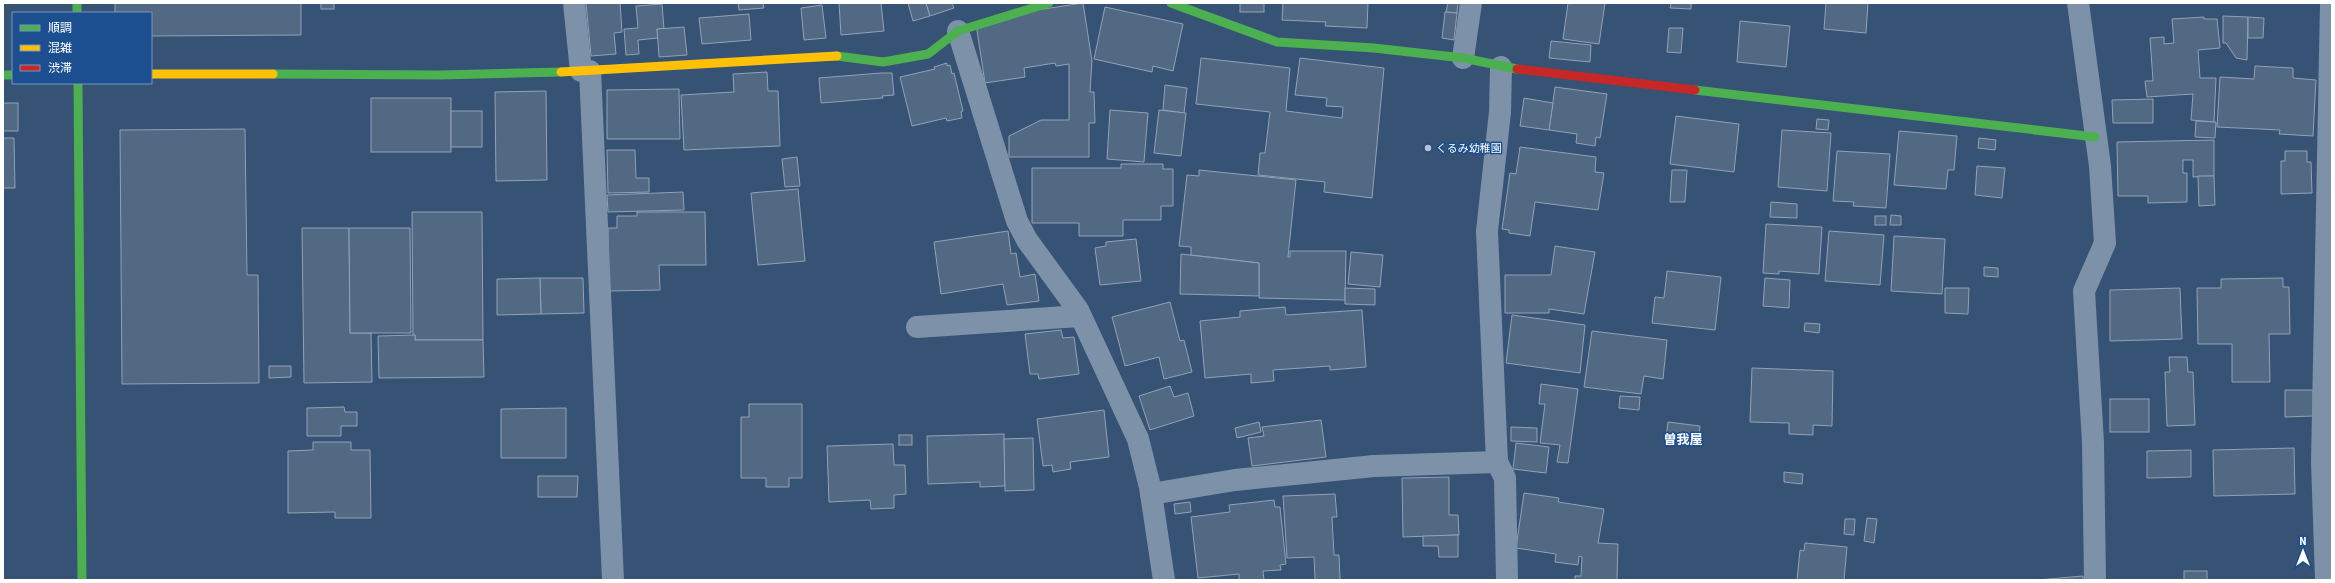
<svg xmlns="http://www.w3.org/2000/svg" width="2335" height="583" font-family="'Source Sans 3','Noto Sans JP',sans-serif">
	<rect width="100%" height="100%" fill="#365274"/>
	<g fill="#526984" stroke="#92a2b6">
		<path d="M115,3h186v32l-150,1v-23h-36z"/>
		<rect x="321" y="3" width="13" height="6"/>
		<path d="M586,3h34l2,29 -8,1 2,21 -25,2z"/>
		<path d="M738,3h25l1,5 -25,2z"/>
		<path d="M839,3h42l3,28 -43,4z"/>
		<path d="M908,3h18l4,13 -17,5z"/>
		<path d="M926,3h26l2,5 -24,8z"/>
		<path d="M1083,3l9,58 -2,31h4l1,31h-6v34h-80v-21l32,-16h28v-56l-13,2 -1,-3 -31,5 1,9 -40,6 -9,-59 35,-10z"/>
		<rect x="1240" y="3" width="24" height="9"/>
		<path d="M1283,3h85l-1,25 -42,-2 1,-4 -44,-2z"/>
		<path d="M1448,3h10l-1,10 -11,-1z"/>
		<path d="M1568,3h37l-6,41 -36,-5z"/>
		<path d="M1671,3h26l-6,1v5l-21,-1z"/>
		<path d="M1826,3h42l-2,30 -42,-4z"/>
		<path d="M662,4l2,25h-7l1,9 -20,2 1,14 -13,1 -2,-26 14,-1 -2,-22z"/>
		<path d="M822,5l4,33 -22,2 -3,-32z"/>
		<path d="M1105,7l78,17 -10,47 -20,-5 -1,6 -58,-13z"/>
		<path d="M1445,12l12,1 -3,27 -12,-2z"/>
		<path d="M749,14l2,26 -49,4 -3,-26z"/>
		<path d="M2223,16l25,1 -1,43 -11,-2 -10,-15h-3z"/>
		<path d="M2204,17v2h13l3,29 -22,2 2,28h16l-2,44 -23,-2 2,-26 -46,3 -2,-16h8l-3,-43 14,-1v7l10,-1 -2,-24z"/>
		<path d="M2248,17l16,1 -1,20h-15z"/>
		<path d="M1740,21l50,5 -4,41 -49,-5z"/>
		<path d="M684,27l3,28 -28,2 -2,-28z"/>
		<path d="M1669,28h14l-2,25 -14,-1z"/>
		<path d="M1551,41l40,4 -1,17 -41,-4z"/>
		<path d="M1201,58l89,10 -4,43 56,7 1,-11 -17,-1 1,-8 -32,-3 5,-37 84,10 -12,130 -48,-6 1,-10 -67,-7 2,-22h5l5,-41 -74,-8z"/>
		<path d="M947,63v3l3,-1 2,9 2,-1 9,38 -2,1 1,6 -15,3 -1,-3 -34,8 -12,-49 35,-8 -1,-2z"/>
		<path d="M2255,66l38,2v10l23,2 -3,56 -34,-2 1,-4 -63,-3 3,-50 34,2z"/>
		<path d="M767,72l1,19h10l2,55 -96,4 -3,-55 53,-3 -1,-18z"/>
		<path d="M881,73h11l2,22 -12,1 1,2 -62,5 -2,-25z"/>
		<path d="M1165,85l22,3 -3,25 -21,-3z"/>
		<path d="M1555,87l52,7 -7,44 -4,-1 -1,9 -19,-3 1,-9 -28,-4z"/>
		<path d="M679,89l1,50h-73v-49z"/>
		<path d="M546,91l1,89 -51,1 -1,-89z"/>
		<rect x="371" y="98" width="80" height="54"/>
		<path d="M1524,98l29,5 -4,27 -29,-4z"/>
		<path d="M2153,99v24h-40l-1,-23z"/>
		<rect x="3" y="103" width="15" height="28"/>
		<path d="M1110,110l38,3 -4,49 -37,-3z"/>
		<path d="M1159,110l27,3 -5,43 -27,-3z"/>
		<rect x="451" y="111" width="31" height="36"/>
		<path d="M1676,116l63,8 -5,48 -64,-8z"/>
		<path d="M1817,119l12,1 -1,10 -12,-1z"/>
		<path d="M2196,121l20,1 -1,16 -20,-1z"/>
		<path d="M245,129l2,146h11l1,108 -137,1 -2,-254z"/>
		<path d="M1782,130l49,3 -4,58 -49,-4z"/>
		<path d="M1899,131l58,5 -3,34h-6l-2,19 -52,-4z"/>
		<path d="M3,138h11l1,50h-12z"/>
		<path d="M1979,138l17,2 -1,10 -17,-2z"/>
		<path d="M2214,140v36l-21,1v-17h-10v13h4v29l-39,1v-7h-30l-1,-54z"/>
		<path d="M1520,147l76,10 -1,15 9,1 -6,37 -63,-8 -5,34 -21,-3v-3l-7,-1 8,-56 6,1z"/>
		<path d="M607,150h28l1,28h13v14l-41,1z"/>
		<path d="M1837,151l53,3 -4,54 -33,-2 1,-4 -21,-1z"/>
		<path d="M2285,151h22v11h4l1,31 -31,1v-33h4z"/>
		<path d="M797,157l3,29 -15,1 -3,-28z"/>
		<path d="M1121,164h42v5h10v37h-12v14h-38v16h-44v-13h-47v-55h89z"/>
		<path d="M1977,166l28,2 -3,30 -27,-3z"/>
		<path d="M1199,170l97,10 -8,77h2v-6h56l-1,49 -86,-2v-35l-68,-8v-8l-12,-1 8,-71 12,1z"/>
		<path d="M1672,170h15l-2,32h-15z"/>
		<path d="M2198,176h16l1,29 -16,1z"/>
		<path d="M798,189l7,72 -47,4 -7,-72z"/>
		<path d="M683,192l1,18 -76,2 -1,-17z"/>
		<path d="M1771,202l26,2v14l-27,-1z"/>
		<path d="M412,212h70l1,128h-68v-5h-2z"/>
		<path d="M637,212h68l1,53h-47l1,25 -51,1 -1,-63h9v-12h20z"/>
		<path d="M1891,215l10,1v9h-11z"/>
		<rect x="1875" y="216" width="11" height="9"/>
		<path d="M1766,224l56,3 -3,47 -40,-3v3l-16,-1z"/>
		<path d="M302,228h47l1,105h21l1,49 -68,1z"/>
		<path d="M349,228h61l1,105h-61z"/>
		<path d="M1008,231l3,23 5,-1 4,24 15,-3 4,27 -32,4 -4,-21 -62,10 -7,-52z"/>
		<path d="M1829,231l55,4 -4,50 -55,-4z"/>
		<path d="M1894,236l51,3 -3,55 -51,-3z"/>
		<path d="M1136,239l5,42 -41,4 -5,-37 11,-2v-4z"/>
		<path d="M1555,246l40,6 -11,62 -35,-5v4h-44v-38h46z"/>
		<path d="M1351,252l32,3 -3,32 -32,-3z"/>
		<path d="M1181,254l78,9v33l-79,-2z"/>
		<path d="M1984,267l14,1v9l-14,-1z"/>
		<path d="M1667,271l54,6 -6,53 -63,-7 3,-26 9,1z"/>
		<path d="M540,278h43l1,35 -43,1z"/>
		<path d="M540,278l1,36 -44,1v-36z"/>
		<path d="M1765,278l25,2 -1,28 -26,-2z"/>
		<path d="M2283,278v9h6l1,47h-21l1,48h-38v-38h-34l-1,-56h24v-9z"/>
		<path d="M1345,288l30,1v16l-30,-1z"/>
		<path d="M1945,288h24l-1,26 -23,-1z"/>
		<path d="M2180,288l2,51 -72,2v-51z"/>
		<path d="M1170,302l10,39 4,-1 8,32 -28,7 -5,-22 -34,9 -13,-49z"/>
		<path d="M1285,307l1,8 76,-5 4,57 -36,3v-4l-57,4 1,11 -23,2v-9l-46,4 -5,-57 40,-4v-6z"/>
		<path d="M1512,315l73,10 -5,48 -74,-10z"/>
		<path d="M1805,323l15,1 -1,9 -15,-2z"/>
		<path d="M1061,330l2,8 11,-1 5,37 -40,5 -1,-5h-8l-5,-40z"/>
		<path d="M1592,331l75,9 -4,39 -19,-3 -3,18 -57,-7z"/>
		<path d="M415,335v5h68l1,37 -105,1 -1,-42z"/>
		<path d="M2169,357h18l1,15h5l2,53 -28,1 -2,-54h5z"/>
		<path d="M269,366h22v11l-22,1z"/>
		<path d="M1752,368l81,3 -1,55 -19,-1v10l-24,-1v-11l-39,-1z"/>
		<path d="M1541,384l37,5 -10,74 -11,-1 3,-17 -20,-2 5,-39h-6z"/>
		<path d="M1170,386l4,11 14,-4 6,23 -44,14 -11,-34z"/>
		<path d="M2285,390h28v26l-28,1z"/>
		<path d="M1620,396l20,1 -1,13 -20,-2z"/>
		<rect x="2110" y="399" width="39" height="33"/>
		<path d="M749,404h53v74h-13v9h-23v-9h-25v-61h8z"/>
		<path d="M344,407l1,5h12v14h-16v10h-34v-28z"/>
		<path d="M566,408v50h-65v-49z"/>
		<path d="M1104,410l5,47 -39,5 1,7 -18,3 -1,-7 -9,1 -6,-47z"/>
		<path d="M1321,420l5,37 -74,9 -4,-28 16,-2 -2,-9z"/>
		<path d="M1259,422l2,10 -24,6 -2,-10z"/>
		<path d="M1668,422l32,4 -2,16 -32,-4z"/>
		<path d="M1511,427l26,1v14l-26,-1z"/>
		<path d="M1004,434l1,52 -25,1v-5l-52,2 -1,-48z"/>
		<rect x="899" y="435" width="13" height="10"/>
		<path d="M1033,438l1,52 -29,1 -1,-52z"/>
		<path d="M313,442h38v8h19l1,68h-36v-6l-47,1v-62l25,-1z"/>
		<path d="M1516,443l33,4 -3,26 -33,-4z"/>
		<path d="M893,444l1,21h11l1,29 -12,1v13l-23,1 -1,-9 -41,2 -2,-56z"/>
		<path d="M2294,448l1,46 -81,2 -1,-46z"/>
		<path d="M2191,450v27l-44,1v-27z"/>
		<path d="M1784,472l19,2 -1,10 -18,-2z"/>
		<path d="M538,476h40l-1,21h-39z"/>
		<path d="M1449,477v38h9l1,20 -56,2 -1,-59z"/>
		<path d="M1524,493l35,5 -1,4 46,7 -6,34 20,1 -1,36h-42v-4h6l1,-19 -3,-1 -1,9 -23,-3 1,-8 -40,-6z"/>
		<path d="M1335,494l2,23h-5l2,38h5l1,25h-25l-1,-23 -27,1 -4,-62z"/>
		<path d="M1274,500l1,7h5l6,57 -6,1 1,5 -18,1 1,9h-25v-6l-41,4 -7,-61 39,-5 -1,-7z"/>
		<path d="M1190,502l1,10 -16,2 -1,-10z"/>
		<path d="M1867,518l10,1 -3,24 -10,-2z"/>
		<path d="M1845,519h10l-1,16 -10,-1z"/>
		<path d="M1458,535v22h-19l-1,-11h-15v-10z"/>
		<path d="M1805,543l42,4 -3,33h-47l3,-30 4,1z"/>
		<rect x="2184" y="571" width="23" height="9"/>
		<path d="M2083,576v4h-46z"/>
	</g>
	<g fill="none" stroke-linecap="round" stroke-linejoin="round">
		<g stroke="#7d92a8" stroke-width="22">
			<path d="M574,3l7,68"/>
			<path d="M2078,3l22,163 5,77 -21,48 9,152 2,137"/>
			<path d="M958,31l59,190 10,19 51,70 60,129 12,48 14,93"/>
			<path d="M1463,58l8,-55"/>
			<path d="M1501,67l-1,45 -13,119 10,231 8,16 2,102"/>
			<path d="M590,71l23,509"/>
			<path d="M917,327l163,-11"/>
			<path d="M1151,494l84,-14 139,-14 123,-4"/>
			<path d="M2326,580l-4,-118 9,-459"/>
		</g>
		<g stroke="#4caf50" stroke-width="9">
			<path d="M77,3v10"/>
			<path d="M1171,3l106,39 97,6 89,10 54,11"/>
			<path d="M837,56l46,6 45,-8 30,-23 91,-28"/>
			<path d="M273,74l167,1 121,-3"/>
			<path d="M3,75h10"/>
			<path d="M78,83l4,497"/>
			<path d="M1695,90l400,47"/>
		</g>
		<g stroke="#ffc107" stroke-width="9">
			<path d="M561,72l276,-16"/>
			<path d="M151,74h122"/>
		</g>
		<path stroke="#c62828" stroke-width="9" d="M1517,69l178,21"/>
	</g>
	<circle fill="#b9c2ce" stroke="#1b4f8f" stroke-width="1.5" cx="1428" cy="148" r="4"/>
	<g text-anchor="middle" stroke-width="3" stroke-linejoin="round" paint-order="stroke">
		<g font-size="11" fill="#fff" stroke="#1b4f8f" text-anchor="start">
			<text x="1436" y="152">くるみ幼稚園</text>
		</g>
		<g font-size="13" font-weight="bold" fill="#fff" stroke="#1b4f8f">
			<text x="1683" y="444">曽我屋</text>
		</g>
	</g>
	<rect width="2335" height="583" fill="none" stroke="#ffffff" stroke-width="8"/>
	<rect x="12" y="12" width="140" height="72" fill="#1b4f8f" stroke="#7695bc"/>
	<rect x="20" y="25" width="20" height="6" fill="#4caf50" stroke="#7695bc"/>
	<text x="48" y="32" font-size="12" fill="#ffffff">順調</text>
	<rect x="20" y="45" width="20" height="6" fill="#ffc107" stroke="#7695bc"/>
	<text x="48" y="52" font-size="12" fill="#ffffff">混雑</text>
	<rect x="20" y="65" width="20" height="6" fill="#c62828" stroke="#7695bc"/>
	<text x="48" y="72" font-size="12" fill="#ffffff">渋滞</text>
	<g transform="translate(2303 551)" stroke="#1b4f8f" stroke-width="3" paint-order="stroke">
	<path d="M0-3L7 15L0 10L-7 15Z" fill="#ffffff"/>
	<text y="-6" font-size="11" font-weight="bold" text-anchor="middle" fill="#ffffff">N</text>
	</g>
</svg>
